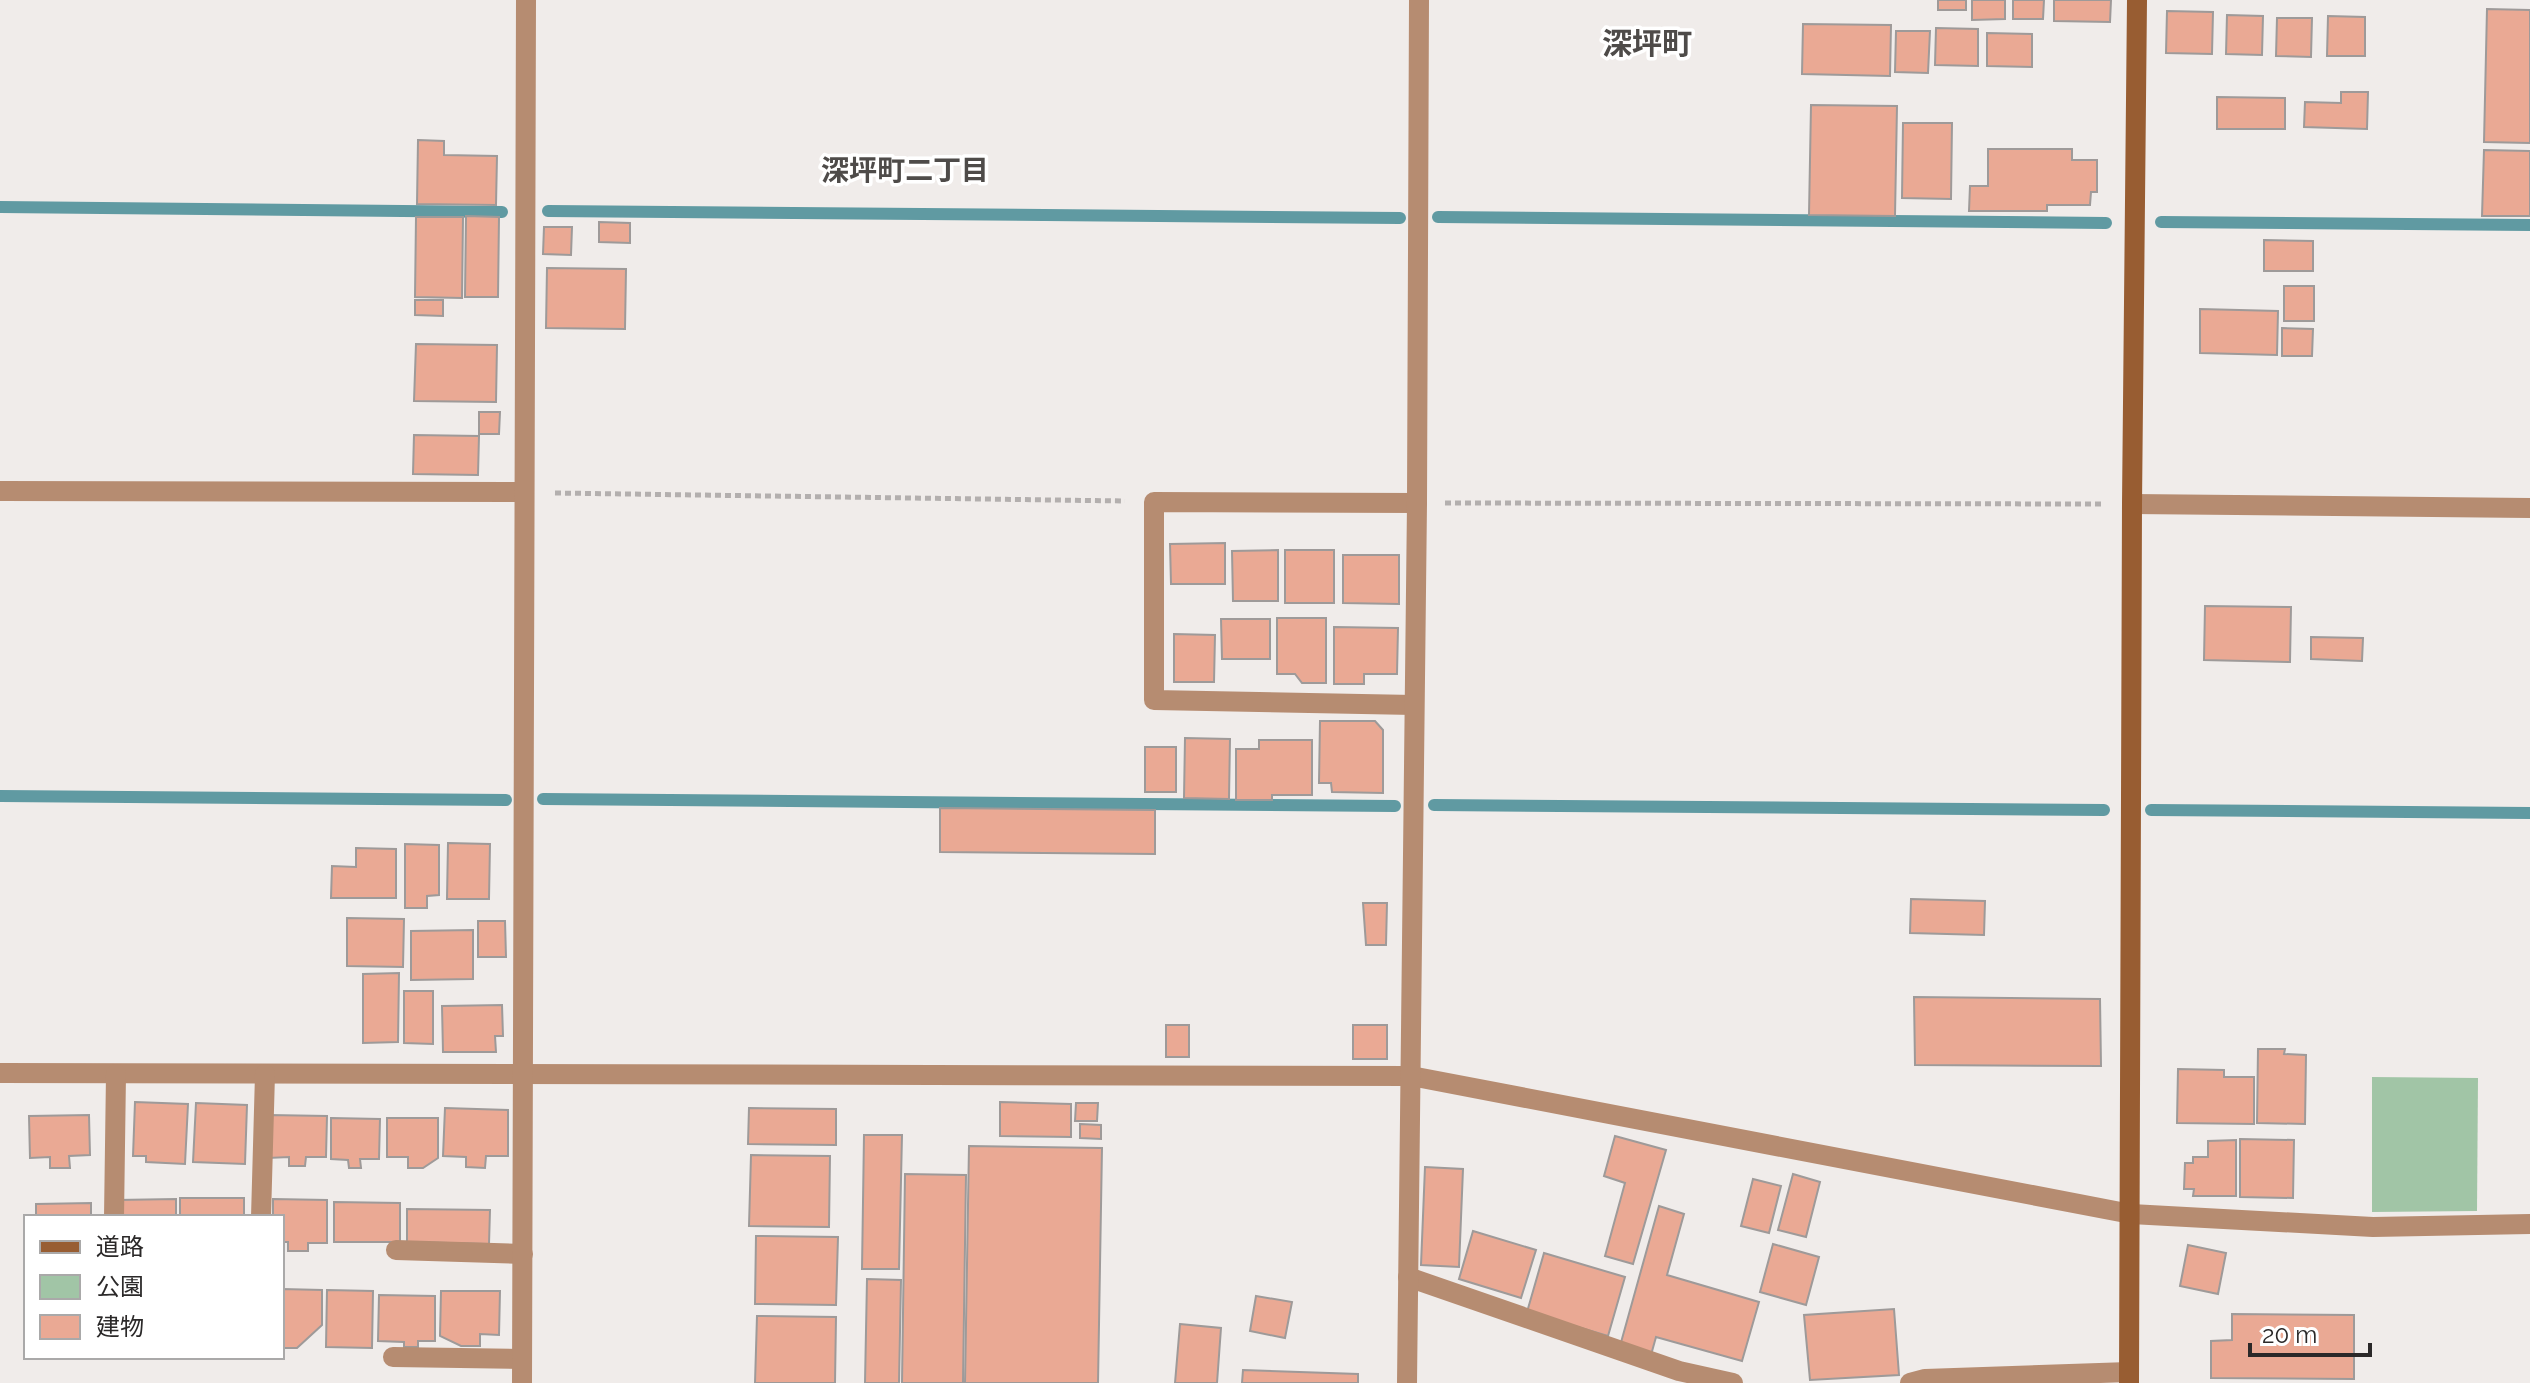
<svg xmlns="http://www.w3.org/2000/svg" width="2530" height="1383" font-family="Raleway,'Noto Sans JP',sans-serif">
	<rect width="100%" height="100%" fill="#f0ecea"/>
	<path fill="#a1c5a6" d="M2372,1077l106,1 -1,133 -105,1z"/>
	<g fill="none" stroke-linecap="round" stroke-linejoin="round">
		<g stroke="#609aa2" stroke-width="12">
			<path d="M0,207l502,5"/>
			<path d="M548,211l852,7"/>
			<path d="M1438,217l668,6"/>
			<path d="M2161,222l369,3"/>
			<path d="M0,796l506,4"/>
			<path d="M543,799l852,7"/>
			<path d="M1434,805l670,5"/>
			<path d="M2151,810l379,3"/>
		</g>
	</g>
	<g fill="#eaa994" stroke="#9e9a99" stroke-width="2">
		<rect x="1938" y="0" width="28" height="10"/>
		<path d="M1972,0h33v19l-33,1z"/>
		<path d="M2013,0h31l-1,19h-30z"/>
		<path d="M2054,0h57l-1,22 -56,-1z"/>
		<path d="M2487,9l43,1v133l-46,-1z"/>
		<path d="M2167,11l46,1 -1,42 -46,-1z"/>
		<path d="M2227,15l36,1 -1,39 -36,-1z"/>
		<path d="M2328,16l37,1v39h-38z"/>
		<path d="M2277,18h35l-1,39 -35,-1z"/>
		<path d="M1803,24l88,1 -1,51 -88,-2z"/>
		<path d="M1936,28l42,1v37l-43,-1z"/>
		<path d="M1896,31h34l-2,42 -33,-1z"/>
		<path d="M1987,33l45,1v33l-45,-1z"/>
		<path d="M2341,92h27l-1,37 -63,-2 1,-25 36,1z"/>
		<path d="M2217,97l68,1v31h-68z"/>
		<path d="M1811,105l86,1 -2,110 -86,-1z"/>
		<path d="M1903,123h49l-1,76 -49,-1z"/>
		<path d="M418,140l26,1v14l53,1 -1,49 -79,-1z"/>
		<path d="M1988,149h84v11h25v32h-6l-1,13h-43v6h-78l1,-25h18z"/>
		<path d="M2484,150l46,1v65h-48z"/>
		<path d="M466,216l33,1 -1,80h-33z"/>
		<path d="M416,217h47l-1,81 -47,-1z"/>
		<path d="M599,222l31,1v20l-31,-1z"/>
		<path d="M544,227h28l-1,28 -28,-1z"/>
		<path d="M2264,240l49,1v30h-49z"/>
		<path d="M547,268l79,1 -1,60 -79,-1z"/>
		<rect x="2284" y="286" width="30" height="35"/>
		<path d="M415,300h28v16l-28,-1z"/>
		<path d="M2200,309l78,2 -1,44 -77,-2z"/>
		<path d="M2282,328l31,1 -1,27h-30z"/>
		<path d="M416,344l81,1 -1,57 -82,-1z"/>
		<path d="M479,412h21l-1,22h-20z"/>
		<path d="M414,435l65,1 -1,39 -65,-1z"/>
		<path d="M1225,543v41h-54l-1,-40z"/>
		<path d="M1278,550v51h-45l-1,-50z"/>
		<rect x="1285" y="550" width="49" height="53"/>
		<path d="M1343,555h56v49l-56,-1z"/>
		<path d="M2205,606l86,1 -1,55 -86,-2z"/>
		<path d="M1277,618h49v65h-24l-7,-9h-18z"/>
		<path d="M1221,619h49v40h-48z"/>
		<path d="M1334,627l64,1 -1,46h-33v10h-30z"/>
		<path d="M1174,634l41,1 -1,47h-40z"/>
		<path d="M2311,637l52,1 -1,23 -51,-2z"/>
		<path d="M1320,721h55l8,9v63l-51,-1 -1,-9h-12z"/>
		<path d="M1185,738l45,1 -1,60 -45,-1z"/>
		<path d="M1259,740h53v55h-40v5h-36v-51h23z"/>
		<rect x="1145" y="747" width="31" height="45"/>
		<path d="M940,808l215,2v44l-215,-2z"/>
		<path d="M448,843l42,1 -1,55h-42z"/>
		<path d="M405,844l34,1v50l-12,1v12h-22z"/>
		<path d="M356,848l40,1v49h-65l1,-32 24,1z"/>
		<path d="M1911,899l74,2 -1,34 -74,-2z"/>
		<path d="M1363,903h24l-1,42h-20z"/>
		<path d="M347,918l57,1 -1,48 -56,-1z"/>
		<path d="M478,921h27l1,36h-28z"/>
		<path d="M473,930v49l-62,1v-49z"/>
		<path d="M399,973l-1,69 -35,1v-69z"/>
		<path d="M404,991h29v53l-29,-1z"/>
		<path d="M1914,997l186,2 1,67 -186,-1z"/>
		<path d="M502,1005l1,31h-8l1,16h-53l-1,-46z"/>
		<rect x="1166" y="1025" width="23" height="32"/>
		<rect x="1353" y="1025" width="34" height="34"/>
		<path d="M2258,1049h27l-1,5 22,1 -1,69 -48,-1z"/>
		<path d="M2178,1069l46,1v7h30v47l-77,-1z"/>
		<path d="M135,1102l53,2 -3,60 -39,-2v-6h-13z"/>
		<path d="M1000,1102l71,2v33l-71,-1z"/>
		<path d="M196,1103l51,2 -2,59 -52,-2z"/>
		<path d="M1076,1103h22l-1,18h-22z"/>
		<path d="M445,1108l63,2v46h-22l-1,12 -19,-1v-10l-23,-1z"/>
		<path d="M749,1108l87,1v36l-88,-1z"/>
		<path d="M89,1115l1,40 -21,1 1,12h-20v-11l-20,1 -1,-42z"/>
		<path d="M269,1115l58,1 -1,41h-20l-1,9h-16v-9l-21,1z"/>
		<path d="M331,1118l49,1 -1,40h-19l1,9h-12l-1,-8 -17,-1z"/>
		<path d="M387,1118h51v40l-15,10h-15v-11h-21z"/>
		<path d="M1080,1124l21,1v14l-21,-1z"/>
		<path d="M864,1135h38l-3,134h-37z"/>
		<path d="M1615,1136l51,14 -33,114 -28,-8 20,-73 -21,-7z"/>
		<path d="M2240,1139l54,1 -1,58 -53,-1z"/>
		<path d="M2236,1140v56h-43l1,-7h-10l1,-26h8v-6h15v-16z"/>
		<path d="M969,1146l133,2 -4,235h-133z"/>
		<path d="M751,1155l79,1 -1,71 -80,-1z"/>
		<path d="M1425,1167l38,2 -4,98 -38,-2z"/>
		<path d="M905,1174l61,1 -3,208h-61z"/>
		<path d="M1793,1174l27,8 -14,55 -28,-7z"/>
		<path d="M1753,1179l28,7 -12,47 -28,-7z"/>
		<rect x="180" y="1198" width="64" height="19"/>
		<path d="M176,1199v18h-59v-17z"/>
		<path d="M273,1199l54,1v43h-19v8h-20v-9h-6v-25h-9z"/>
		<path d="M334,1202l66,1v39h-66z"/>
		<path d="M91,1203v14h-55v-13z"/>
		<path d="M1659,1206l25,8 -17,61 92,27 -17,59 -86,-24 -5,18 -31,-9z"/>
		<path d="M407,1209l83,1 -1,34 -82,-2z"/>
		<path d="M1473,1231l63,19 -15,48 -62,-19z"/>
		<path d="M756,1236l82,1 -2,68 -81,-1z"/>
		<path d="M1773,1244l46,13 -13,48 -46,-13z"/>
		<path d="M2188,1245l38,8 -8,41 -38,-8z"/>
		<path d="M1544,1253l81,24 -17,59 -81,-24z"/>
		<path d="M867,1279l34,1 -2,103h-34z"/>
		<path d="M282,1289l40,1v35l-25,23h-15z"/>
		<path d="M327,1290l46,1 -1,57 -46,-1z"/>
		<path d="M441,1291h59l-1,44 -19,-1v12h-19l-21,-10z"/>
		<path d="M379,1295l56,1v45h-17v6h-14v-5l-26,-1z"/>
		<path d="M1256,1296l36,6 -7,36 -35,-7z"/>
		<path d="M1894,1309l5,66 -89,5 -6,-65z"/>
		<path d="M2232,1314l122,1v64l-143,-1v-37l21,-1z"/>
		<path d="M757,1316l79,1 -1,66h-80z"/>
		<path d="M1180,1324l41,4 -4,55h-42z"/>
		<path d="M1243,1370l115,4v9h-116z"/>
	</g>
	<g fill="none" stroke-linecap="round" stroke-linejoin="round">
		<g stroke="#b3afae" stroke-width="5" stroke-dasharray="6 4" stroke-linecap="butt">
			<path d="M555,493l570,8"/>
			<path d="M1445,503l658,1"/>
		</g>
		<g stroke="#b68c71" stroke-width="20">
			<path d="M396,1250l127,4"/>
			<path d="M393,1357l129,2"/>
		</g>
		<g stroke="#b68c71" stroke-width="20">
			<path d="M0,491l524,1"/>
			<path d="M2132,504l398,4"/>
			<path d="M1414,705l-260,-5v-198l263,1"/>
			<path d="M0,1073l1411,3 720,138 242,13 157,-3"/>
			<path d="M114,1217l2,-143"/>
			<path d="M261,1217l4,-143"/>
			<path d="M1408,1277l271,94 54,12"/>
			<path d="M522,1383l4,-1383"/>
			<path d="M1407,1383l10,-880 2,-503"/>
			<path d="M1910,1383l15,-4 204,-7"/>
		</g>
		<path stroke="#985d32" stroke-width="20" d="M2129,1383l3,-879 5,-504"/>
	</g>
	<g text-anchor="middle" stroke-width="7" stroke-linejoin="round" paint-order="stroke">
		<g font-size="28" font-weight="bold" fill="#4e4b49" stroke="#fff">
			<text x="905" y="180">深坪町二丁目</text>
		</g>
		<g font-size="30" font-weight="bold" fill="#4e4b49" stroke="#fff">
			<text x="1647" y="54">深坪町</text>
		</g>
	</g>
	<rect x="24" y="1215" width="260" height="144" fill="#ffffff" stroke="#aaa9a9" stroke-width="2"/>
	<rect x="40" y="1241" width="40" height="12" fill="#985d32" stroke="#aaa9a9" stroke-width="2"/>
	<text x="96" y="1255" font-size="24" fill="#2b2929">道路</text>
	<rect x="40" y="1275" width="40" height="24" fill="#a1c5a6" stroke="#aaa9a9" stroke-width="2"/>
	<text x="96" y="1295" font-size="24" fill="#2b2929">公園</text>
	<rect x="40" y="1315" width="40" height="24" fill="#eaa994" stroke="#aaa9a9" stroke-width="2"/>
	<text x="96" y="1335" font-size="24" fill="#2b2929">建物</text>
	<path d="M2250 1343v12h120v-12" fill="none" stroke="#2b2929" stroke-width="4"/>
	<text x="2262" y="1343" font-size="24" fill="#2b2929" stroke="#ffffff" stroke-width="6" paint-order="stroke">20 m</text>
</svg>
